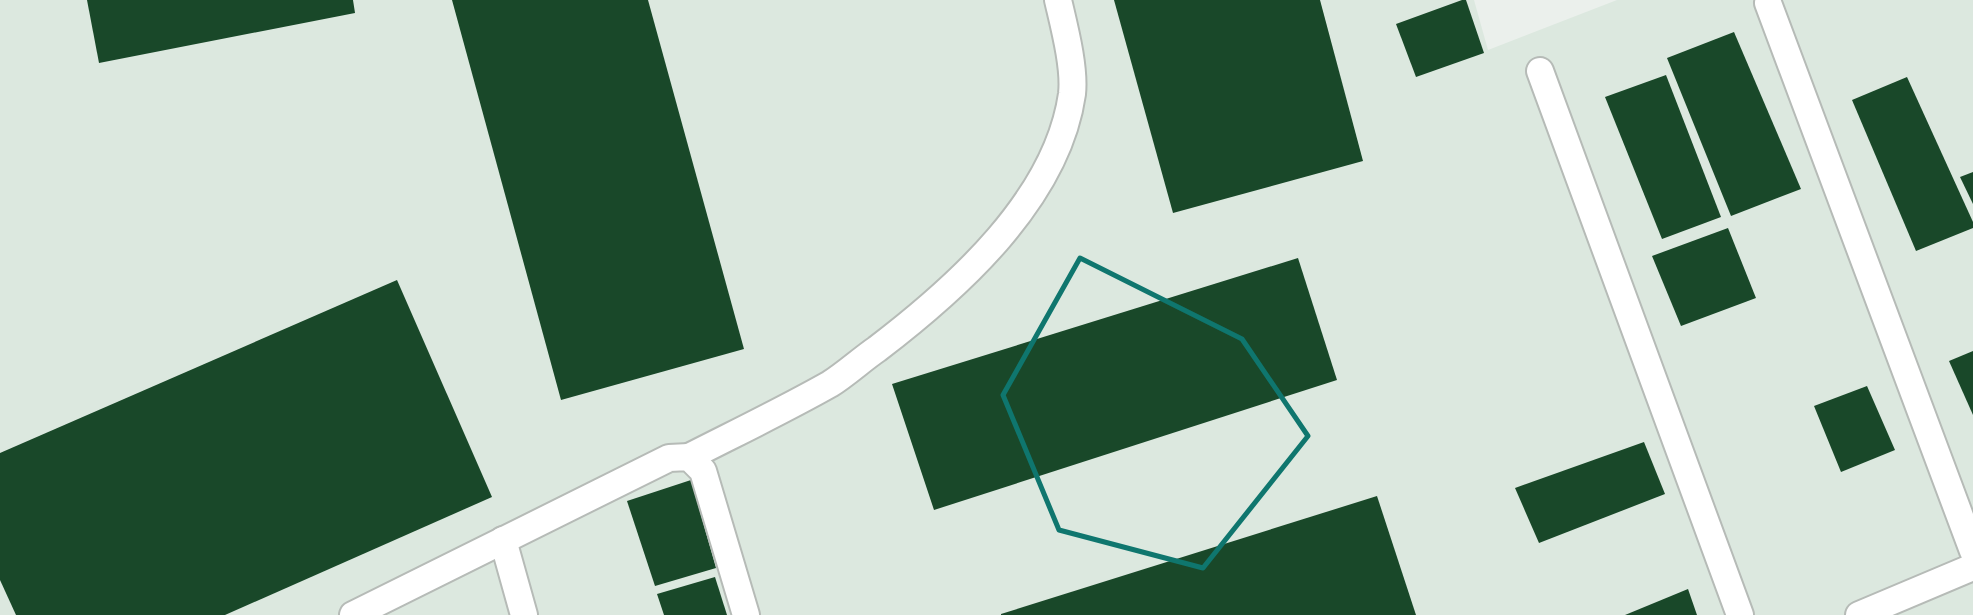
<svg xmlns="http://www.w3.org/2000/svg" width="1973" height="615" font-family="Montserrat,sans-serif">
	<rect width="100%" height="100%" fill="#ebf0ec"/>
	<path fill="#dce8df" d="M0,0h1474l14,50 129,-50h356v615h-1973z"/>
	<g fill="#194829">
		<path d="M87,0h266l2,13 -256,50z"/>
		<path d="M452,0h196l96,349 -183,51z"/>
		<path d="M1114,0h206l43,161 -190,52z"/>
		<path d="M1462,0h4l18,53 -68,24 -20,-53z"/>
		<path d="M1734,32l67,157 -70,27 -64,-158z"/>
		<path d="M1666,75l55,142 -59,22 -57,-142z"/>
		<path d="M1907,77l66,145v6l-57,23 -64,-151z"/>
		<path d="M1973,172v32l-13,-27z"/>
		<path d="M1728,228l28,70 -75,28 -29,-70z"/>
		<path d="M1298,258l39,122 -403,130 -42,-126z"/>
		<path d="M397,280l95,217 -267,118h-209l-16,-35v-127z"/>
		<path d="M1973,351v64l-24,-54z"/>
		<path d="M1867,386l28,64 -54,22 -27,-66z"/>
		<path d="M1644,442l21,52 -126,49 -24,-55z"/>
		<path d="M691,480l25,88 -61,18 -28,-85z"/>
		<path d="M1377,496l39,119h-415v-1z"/>
		<path d="M715,577l12,38h-63l-7,-21z"/>
		<path d="M1688,589l9,26h-72z"/>
	</g>
	<g fill="none" stroke-linecap="round" stroke-linejoin="round">
		<defs>
			<g id="street">
				<path d="M1768,3l205,548"/>
				<path d="M1540,71l200,544"/>
				<path d="M689,457c47,-24 95,-47 141,-73 16,-10 31,-24 47,-35 80,-61 180,-150 195,-255 3,-27 -8,-68 -14,-94"/>
				<path d="M503,540l21,75"/>
				<path d="M353,615l316,-157 20,-1 14,14 43,144"/>
				<path d="M1859,615l114,-48"/>
			</g>
		</defs>
		<use href="#street" stroke="#b6bbb7" stroke-width="30"/>
		<use href="#street" stroke="#fff" stroke-width="26"/>
	</g>
	<path fill="none" stroke="#0f766e" stroke-width="5" stroke-linejoin="round" d="M1080,258l162,81 66,97 -105,132 -144,-38 -56,-135z"/>
</svg>
